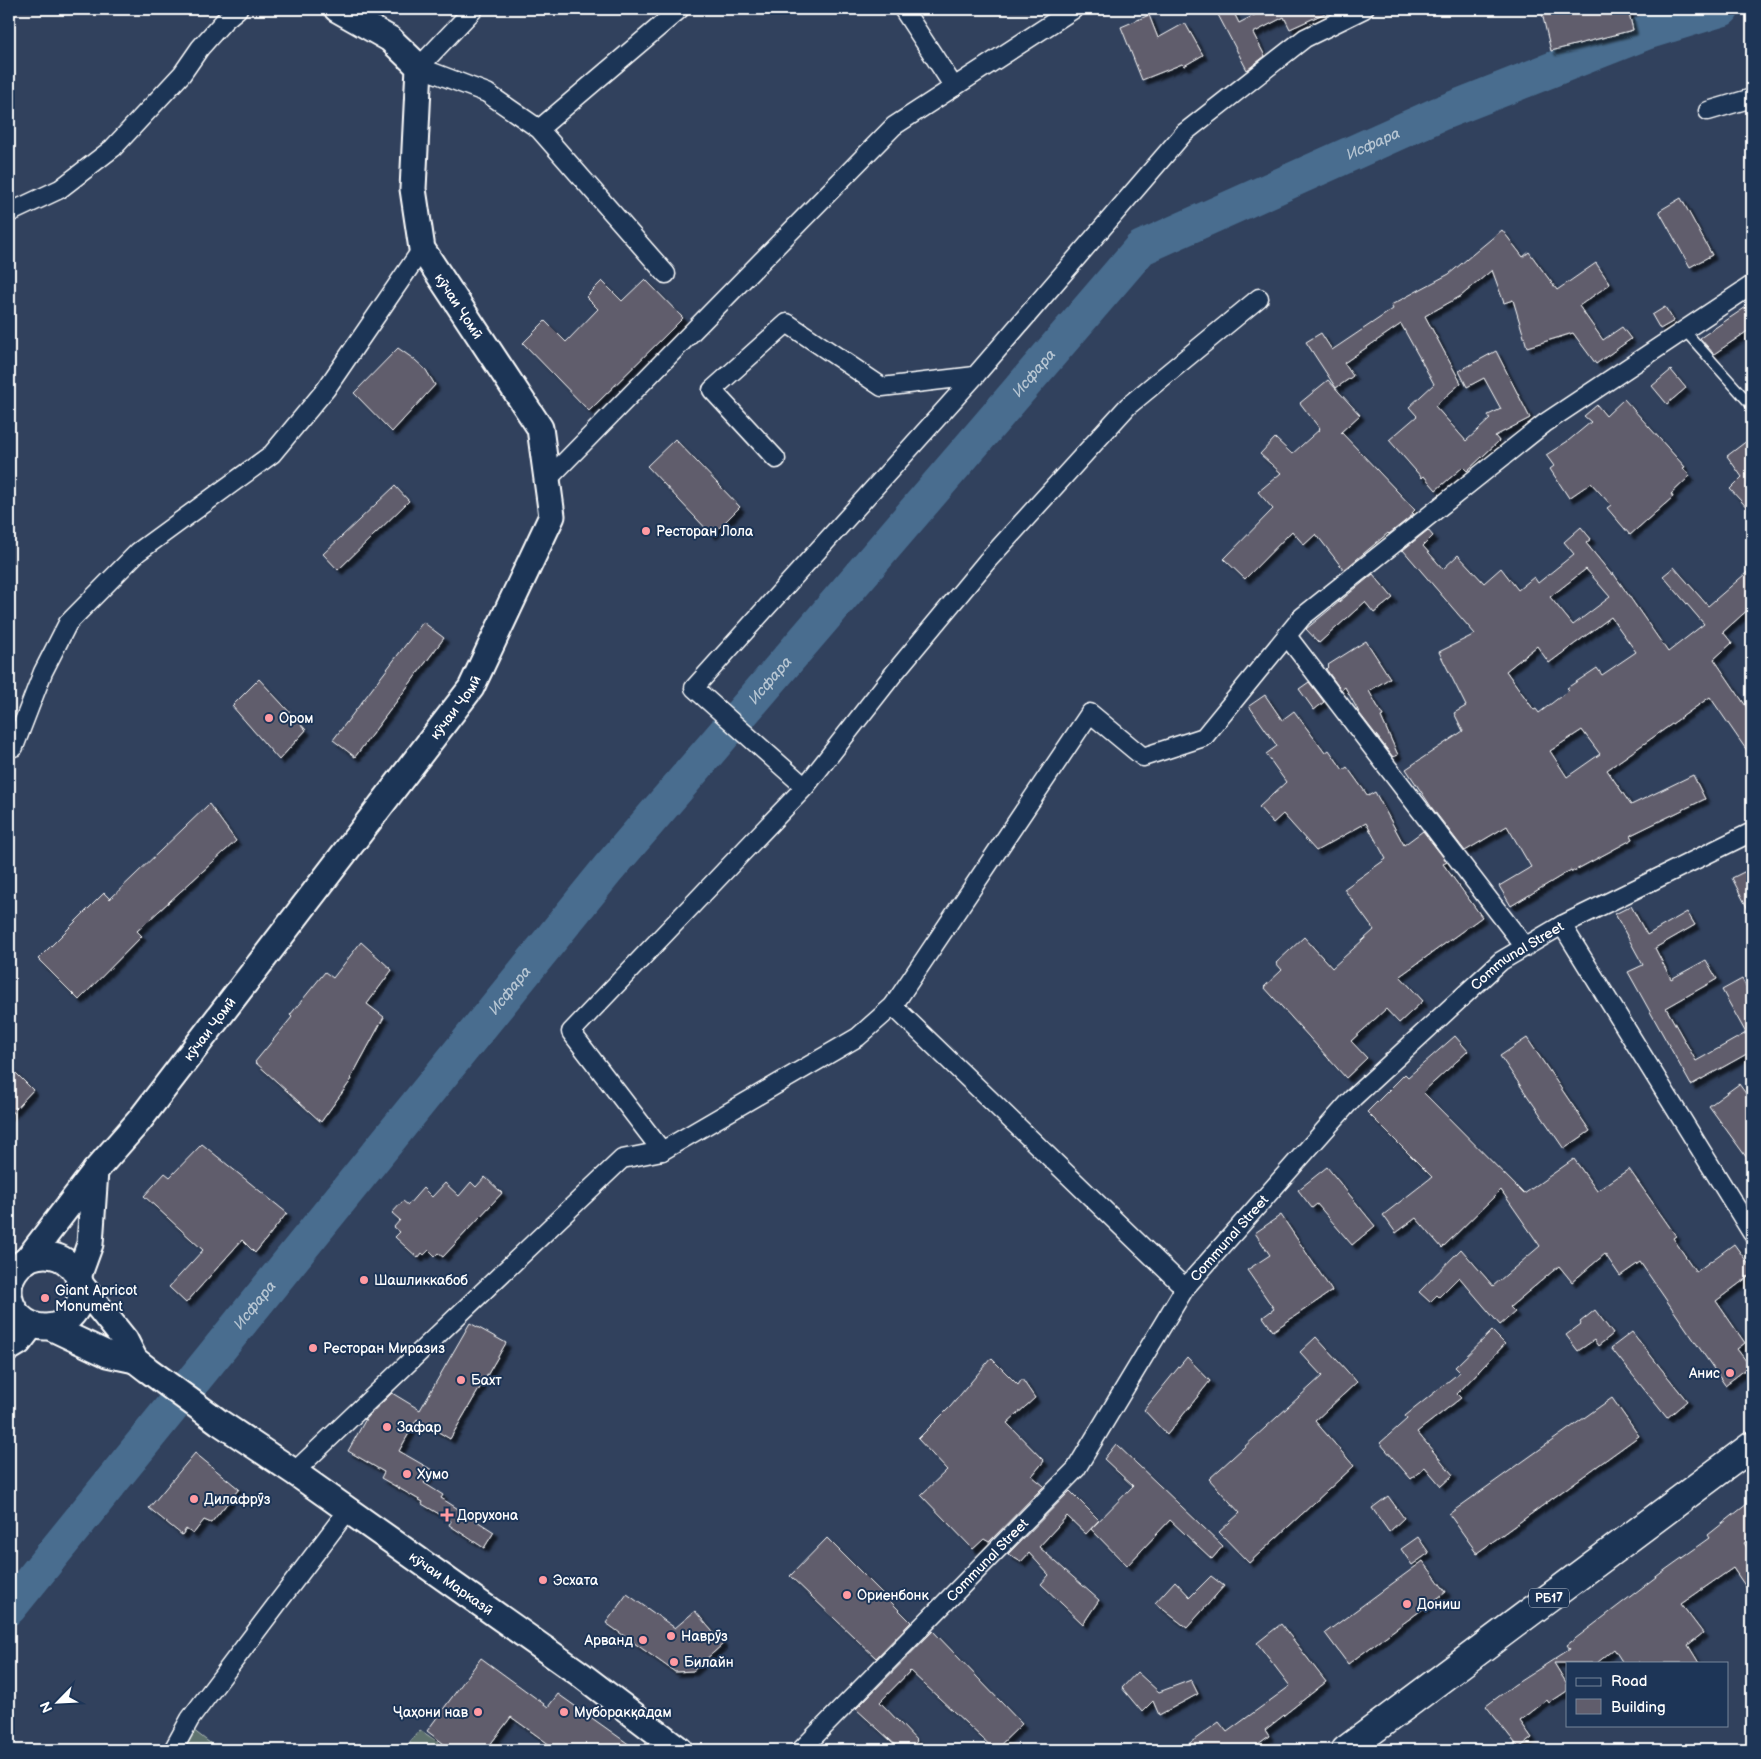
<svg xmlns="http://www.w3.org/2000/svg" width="1761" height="1759" font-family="'Balsamiq Sans',sans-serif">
	<defs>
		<filter id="shadow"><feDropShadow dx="4.5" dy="4.5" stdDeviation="1" flood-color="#0009"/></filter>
	</defs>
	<rect width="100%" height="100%" fill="#31415d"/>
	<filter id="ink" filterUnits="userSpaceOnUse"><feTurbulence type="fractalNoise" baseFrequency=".02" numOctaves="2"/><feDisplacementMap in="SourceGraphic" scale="10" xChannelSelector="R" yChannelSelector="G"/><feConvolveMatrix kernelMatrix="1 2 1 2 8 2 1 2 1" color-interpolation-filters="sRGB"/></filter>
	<g filter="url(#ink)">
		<g fill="#5e736e" stroke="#aeb9b6">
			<path d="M184,1723l35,27h-48z"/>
			<path d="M420,1730l30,20h-47z"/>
		</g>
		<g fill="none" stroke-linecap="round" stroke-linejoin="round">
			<path stroke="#486d8f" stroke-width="35" id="s1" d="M9,1608l599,-739 533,-621 298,-134 208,-82 75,-23"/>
		</g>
		<g fill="#605d6c" stroke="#fff" fill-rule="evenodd" filter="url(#shadow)">
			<path d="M1215,9h17l7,14 27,-14h68l-44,20 -6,-12 -31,16 12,23 -18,14z"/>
			<path d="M1541,9h87l5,21 -82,21z"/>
			<path d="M1149,15l9,23 27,-15 18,32 -19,11 -2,-2 -40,16 -21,-53z"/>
			<path d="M1681,198l31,57 -22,12 -31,-56z"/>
			<path d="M1502,230l21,27 6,-5 28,38 39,-27 14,21 -31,22 24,34 19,-13 9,12 -35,25 -23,-31 -46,14 -14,-47 -9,3 -12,-33 -31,26 -36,20 36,67 -26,23 31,35 24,-22 -2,-4 13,-6 -17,-31 -17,9 -8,-16 37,-20 34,67 -35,18 4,5 -32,30 -4,-4 -27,23 -12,-14 -2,2 -33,-38 28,-24 -8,-9 25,-23 -33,-60 -57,39 9,13 -17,12 -30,-46 15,-9 11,17 61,-41 -2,-4 58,-31z"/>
			<path d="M645,279l38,39 -94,93 -66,-68 22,-22 21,21 32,-33 -12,-12 16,-16 20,20z"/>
			<path d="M1752,303v25l-38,26 -14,-16z"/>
			<path d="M1665,307l9,14 -14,8 -8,-14z"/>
			<path d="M398,348l17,12 11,10 9,15 -43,47 -38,-39z"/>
			<path d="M1671,370l15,18 -19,16 -15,-18z"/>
			<path d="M1328,380l32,35 -19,17 74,78 -3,3 2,1 -25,20 -1,-1 -44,37 -28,-36 -12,11 -12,-14 -47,48 -21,-20 49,-50 -15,-17 23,-19 -21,-19 15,-16 17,16 28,-25 -20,-26z"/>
			<path d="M1624,399l61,68 -2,1 7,8 -19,18 2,3 -43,38 -23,-27 4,-3 -20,-22 -22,15 -19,-29 4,-3 -8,-11 22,-14 23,-19 -7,-6 13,-11 9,11z"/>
			<path d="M1752,437v76l-22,-24 12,-12 -15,-21z"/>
			<path d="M675,439l65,68 -28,28 -65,-69z"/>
			<path d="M395,486l14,15 -71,69 -15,-16z"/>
			<path d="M1581,527l10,12 -5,4 26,32 1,-2 55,79 36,-28 -41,-48 11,-9 34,39 44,-38v38l-29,26 9,11 -18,16 38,56v43l-42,-61 -103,73 24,35 62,-30 12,24 -74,36 2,4 -61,33 -1,-2 -60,36 -12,-20 32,-19 -24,-41 -42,25 -33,-43 -26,-39 57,-38 -9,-18 12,-7 -27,-54 36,-18 -72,-84 25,-20 5,6 -10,10 20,23 15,-14 26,28 17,-15 17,22 16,-13 4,6 36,-29 -10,-12zM1586,569l24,28 -37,28 -23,-28zM1611,617l25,35 -34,23 -5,-7 -30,20 2,2 -30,23 -3,-4 -2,1 -28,-39 31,-25 12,17zM1582,730l18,24 -33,23 -17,-26z"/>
			<path d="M1373,574l20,24 -19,15 -9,-11 -46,41 -13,-14z"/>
			<path d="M423,622l21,16 -89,119 -22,-17z"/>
			<path d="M1366,641l24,37 -21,13 14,25 -2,1 17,38 -5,2 -33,-43 -15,-27 -4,3 -15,-21 3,-3 -1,-1z"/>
			<path d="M259,679l47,51 -27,30 -47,-54z"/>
			<path d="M1309,682l15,20 -10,8 -15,-21z"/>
			<path d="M1265,695l17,25 12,-9 31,42 4,-3 14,20 4,-3 21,29 7,-4 29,53 19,-14 24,31 -4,2 39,53 -82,59 23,25 -24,22 -13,-14 -35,32 16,17 -21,20 -82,-91 18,-17 -6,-7 28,-26 28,31 42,-38 -30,-41 42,-30 -20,-36 -50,28 -33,-37 -10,9 -14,-16 27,-25 -20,-28 11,-8 -28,-40z"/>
			<path d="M209,804l27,37 -99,90 5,5 -63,64 -41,-41 66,-66 6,6z"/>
			<path d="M1752,868v49l-20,-39z"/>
			<path d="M1631,906l16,29 40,-23 8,13 -40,23 16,31 35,-19 11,19 -51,29 30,53 50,-28 -24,-43 20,-11 10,19v53l-61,34 -63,-113 15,-7 -28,-51z"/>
			<path d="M361,942l31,28 -25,34 17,13 -33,61 1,1 -31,43 -66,-60 37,-45 -2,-2 35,-43 8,6z"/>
			<path d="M1455,1036l13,15 -45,41 101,102 50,-35 23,32 32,-22 47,67 -3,2 23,34 38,-28 18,25v5l-36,27 29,42 -8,6 13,17 -25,19 -85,-123 -20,14 -15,-22 -33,28 -13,-16 -49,41 5,5 -15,13 -41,-48 -20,20 -2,-2 -7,7 -11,-10 42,-43 32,37 47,-40 -39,-56 -59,58 -26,-30 -20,15 -13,-18 49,-38 -65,-65 38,-38 3,3z"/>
			<path d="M1527,1038l63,93 -26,18 -64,-93z"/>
			<path d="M9,1066l24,24 -24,26z"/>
			<path d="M1739,1084l13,18v63l-43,-59z"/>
			<path d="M202,1144l85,69 -32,40 -13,-13 -56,63 -17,-16 34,-37 -59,-54 21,-23 5,4z"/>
			<path d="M1327,1167l48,59 -23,19 -35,-41 -5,4 -14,-18z"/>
			<path d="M485,1177l17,16 -59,64 -5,-4 -3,3 -6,-6 -5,5 -2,-2 -4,5 -23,-21 5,-5 -6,-5 6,-7 -8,-7 11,-12 5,4 15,-17 9,9 13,-14 14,13 12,-14 5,5z"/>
			<path d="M1281,1215l51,76 -59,40 -10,-14 11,-8 -27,-39 23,-15 -15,-22z"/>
			<path d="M1595,1310l18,24 -15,12 -4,-6 -16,11 -12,-16 15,-11 -1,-2z"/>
			<path d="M470,1323l36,20 -56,96 -33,-20 -18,32 33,19 -8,13 19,12 -2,3 53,34 -10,16 -35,-23 2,-4 -29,-17 1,-2 -42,-24 3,-6 -36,-21 19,-34 25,-24 28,17z"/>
			<path d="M1492,1331l13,13 -48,50 4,4 -44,34 36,43 -12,11 -16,-19 -14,12 -31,-36 27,-24 -2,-3 55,-44 -5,-5z"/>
			<path d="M1632,1332l55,69 -20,17 -56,-70z"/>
			<path d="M1316,1337l41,45 -42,39 39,45 -105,97 -30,-31 21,-19 -31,-34 113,-103 -22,-24z"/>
			<path d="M1187,1357l23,24 -43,54 -23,-25z"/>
			<path d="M991,1358l27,27 4,-6 13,19 -28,25 37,38 -12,15 12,10 -55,56 -5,-3 -11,10 -52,-54 26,-25 -29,-31 33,-33z"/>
			<path d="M1612,1398l27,38 -162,117 -28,-39z"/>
			<path d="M1116,1444l107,102 -11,13 -42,-39 -43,46 -36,-37 42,-43 -29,-27z"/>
			<path d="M195,1453l44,36 -28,34 -7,-3 -11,14 -7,-5 -4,6 -33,-27z"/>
			<path d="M1070,1491l29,29 -13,14 -19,-18 -28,31 60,53 -16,24 -42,-40 8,-9 -20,-22 -8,9 -13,-8z"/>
			<path d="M1388,1496l16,22 -15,14 -17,-24z"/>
			<path d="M1752,1500v37l-8,6 8,12v41l-19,-28 -52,36 22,29 -15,12 11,18h-76l-9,-14 -17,14h-43l13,21v7l-18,12 -2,-3 -27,21 12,17 -13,10 -33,-42 28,-21 56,-36 -3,-4 98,-75 45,-32 -2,-3z"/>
			<path d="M1418,1537l11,16 -17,12 -11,-16z"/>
			<path d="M827,1538l84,84 -35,36 -86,-82z"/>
			<path d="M1423,1561l23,31 -98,72 -23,-31z"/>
			<path d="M1211,1576l13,10 -37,42 -32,-25 20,-22 15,16z"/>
			<path d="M627,1594l48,34 20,-17 28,33 -30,27 -18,1 -69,-49z"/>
			<path d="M1281,1624l45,58 -61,48 4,6 -19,14h-70l39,-28 8,10 63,-46 -33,-43z"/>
			<path d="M933,1631l89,93 -27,26 -85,-79 -30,31 37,39 -8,9h-8l-45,-41z"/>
			<path d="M481,1658l67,49 10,-13 79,56h-80l-46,-33 -25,33h-34l-25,-19z"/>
			<path d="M1137,1672l22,20 32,-12 7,14 -39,21 -6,-14 -11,11 -20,-24z"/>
		</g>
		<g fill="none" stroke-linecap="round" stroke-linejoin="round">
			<defs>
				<path id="lane" d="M1685,331l67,75"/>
				<g id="street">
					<path d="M474,9l-55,58 68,26 52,36 127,145"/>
					<path d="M903,9l51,78"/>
					<path d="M1708,111l44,-13"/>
					<path d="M539,129l141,-120"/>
					<path d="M9,213l51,-24 53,-41 69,-74 18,-26 25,-28 13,-11"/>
					<path d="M1259,298l-131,108 -140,154 -93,112 -90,115 -111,-99 281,-312 209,-243 121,-95 59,-29"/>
					<path d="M776,459l-64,-69 75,-67 95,64 93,-11"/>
					<path d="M547,480l347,-354 180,-117"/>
					<path d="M1287,636l238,311"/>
					<path d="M9,743l5,4 29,-75 25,-49 70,-71 134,-98 54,-65 96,-140"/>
					<path d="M1562,925l190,308"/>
					<path d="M893,1006l292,282"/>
					<path d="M662,1151l-91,-119 234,-245"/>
					<path d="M294,1472l328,-313 40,-8 196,-114 35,-31 197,-293 53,44 61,-20 98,-120 243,-194 207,-138"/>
					<path d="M173,1750l17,-31 158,-209"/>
					<path id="s2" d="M801,1750l275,-281 109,-181 168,-190 148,-137 61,-36 190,-93"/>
				</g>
				<g id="secondary">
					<circle cx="45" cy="1291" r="36"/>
					<path id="s3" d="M26,1261l69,-90 44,-50 332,-433 81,-172 -12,-88 -118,-179 -9,-60 6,-122 -29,-28 -53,-30"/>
					<path d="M78,1277l12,-33 5,-73"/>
					<path id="s4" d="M81,1285l44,55 10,20 13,10 71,52 75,50 286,202 100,76"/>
					<path d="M50,1327l57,27 28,6"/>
					<path d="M9,1348l10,-6 13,-17"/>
				</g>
				<path id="primary" d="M1346,1750l406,-304"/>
			</defs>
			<use href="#lane" stroke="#fff" stroke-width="12"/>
			<use href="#street" stroke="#fff" stroke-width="21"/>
			<use href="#secondary" stroke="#fff" stroke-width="29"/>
			<use href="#primary" stroke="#fff" stroke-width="31"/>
			<use href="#lane" stroke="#1d3557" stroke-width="9"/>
			<use href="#street" stroke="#1d3557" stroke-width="18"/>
			<use href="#secondary" stroke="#1d3557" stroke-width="25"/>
			<use href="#primary" stroke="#1d3557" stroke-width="28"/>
		</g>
	</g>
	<g fill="#ff9aa2" stroke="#1d3557" stroke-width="2">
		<circle cx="646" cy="531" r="5"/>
		<circle cx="269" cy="718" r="5"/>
		<circle cx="364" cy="1280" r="5"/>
		<circle cx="45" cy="1298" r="5"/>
		<circle cx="313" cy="1348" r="5"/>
		<circle cx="1730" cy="1373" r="5"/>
		<circle cx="461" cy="1380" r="5"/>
		<circle cx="387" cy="1427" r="5"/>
		<circle cx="407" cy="1474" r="5"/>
		<circle cx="194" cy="1499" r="5"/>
		<path d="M444.5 1507.5h5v5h5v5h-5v5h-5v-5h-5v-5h5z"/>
		<circle cx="543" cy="1580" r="5"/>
		<circle cx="847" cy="1595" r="5"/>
		<circle cx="1407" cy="1604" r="5"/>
		<circle cx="671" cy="1636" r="5"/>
		<circle cx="643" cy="1640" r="5"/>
		<circle cx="674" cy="1662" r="5"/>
		<circle cx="478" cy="1712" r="5"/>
		<circle cx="564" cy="1712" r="5"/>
	</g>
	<g text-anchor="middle" stroke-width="4" stroke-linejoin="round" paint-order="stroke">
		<rect fill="#1d3557" stroke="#bbc2cd" stroke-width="1" x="1529" y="1588.5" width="40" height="19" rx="4"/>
		<g font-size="12" font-weight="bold" fill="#fff">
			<text x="1549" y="1602">РБ17</text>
		</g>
		<g font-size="14" fill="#fff" stroke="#1d3557">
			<text transform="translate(459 306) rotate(57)" y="5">кӯчаи Ҷомӣ</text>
			<text dy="5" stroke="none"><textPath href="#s3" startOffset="701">кӯчаи Ҷомӣ</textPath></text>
			<text dy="5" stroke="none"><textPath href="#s2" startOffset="1076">Communal Street</textPath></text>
			<text dy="5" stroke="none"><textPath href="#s3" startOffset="296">кӯчаи Ҷомӣ</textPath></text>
			<text dy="5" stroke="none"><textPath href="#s2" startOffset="671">Communal Street</textPath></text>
			<text dy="5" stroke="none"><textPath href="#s2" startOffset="266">Communal Street</textPath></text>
			<text dy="5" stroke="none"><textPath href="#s4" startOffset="480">кӯчаи Марказӣ</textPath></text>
		</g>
		<g font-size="14" fill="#fff" stroke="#1d3557" text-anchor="start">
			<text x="656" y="536">Ресторан Лола</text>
			<text x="279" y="723">Ором</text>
			<text x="374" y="1285">Шашликкабоб</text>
			<text x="55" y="1295">Giant Apricot<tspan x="55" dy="16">Monument</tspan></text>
			<text x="323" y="1353">Ресторан Миразиз</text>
			<text x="1720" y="1378" text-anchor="end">Анис</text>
			<text x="471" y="1385">Бахт</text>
			<text x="397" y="1432">Зафар</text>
			<text x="417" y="1479">Хумо</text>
			<text x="204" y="1504">Дилафрӯз</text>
			<text x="457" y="1520">Дорухона</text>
			<text x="553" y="1585">Эсхата</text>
			<text x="857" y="1600">Ориенбонк</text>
			<text x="1417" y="1609">Дониш</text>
			<text x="681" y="1641">Наврӯз</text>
			<text x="633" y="1645" text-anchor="end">Арванд</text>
			<text x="684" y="1667">Билайн</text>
			<text x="468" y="1717" text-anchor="end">Ҷаҳони нав</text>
			<text x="574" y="1717">Муборакқадам</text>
		</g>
		<g font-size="15" font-style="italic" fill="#b6c5d2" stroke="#1d3557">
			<text dy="5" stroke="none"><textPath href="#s1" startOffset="2024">Исфара</textPath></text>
			<text dy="5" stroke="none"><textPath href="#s1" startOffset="1605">Исфара</textPath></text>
			<text dy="5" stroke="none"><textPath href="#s1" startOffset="1200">Исфара</textPath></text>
			<text dy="5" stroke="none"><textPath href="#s1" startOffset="795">Исфара</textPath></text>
			<text dy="5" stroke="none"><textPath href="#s1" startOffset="390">Исфара</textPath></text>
		</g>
	</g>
	<rect width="1761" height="1759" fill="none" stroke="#1d3557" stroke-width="30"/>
	<rect x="15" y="15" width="1731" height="1729" fill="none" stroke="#fff" stroke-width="2" filter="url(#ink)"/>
	<rect x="1566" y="1662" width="162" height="65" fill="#1d3557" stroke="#77869a"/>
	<rect x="1576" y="1678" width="25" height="8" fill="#1d3557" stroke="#77869a"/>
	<text x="1611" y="1686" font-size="15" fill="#ffffff">Road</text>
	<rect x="1576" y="1699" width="25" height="15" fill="#605d6c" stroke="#77869a"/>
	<text x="1611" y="1712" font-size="15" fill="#ffffff">Building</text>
	<g transform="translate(58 1702) rotate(246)" stroke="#1d3557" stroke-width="4" paint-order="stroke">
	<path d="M0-4L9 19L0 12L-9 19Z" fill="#ffffff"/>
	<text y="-8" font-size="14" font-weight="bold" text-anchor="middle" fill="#ffffff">N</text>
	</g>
</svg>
